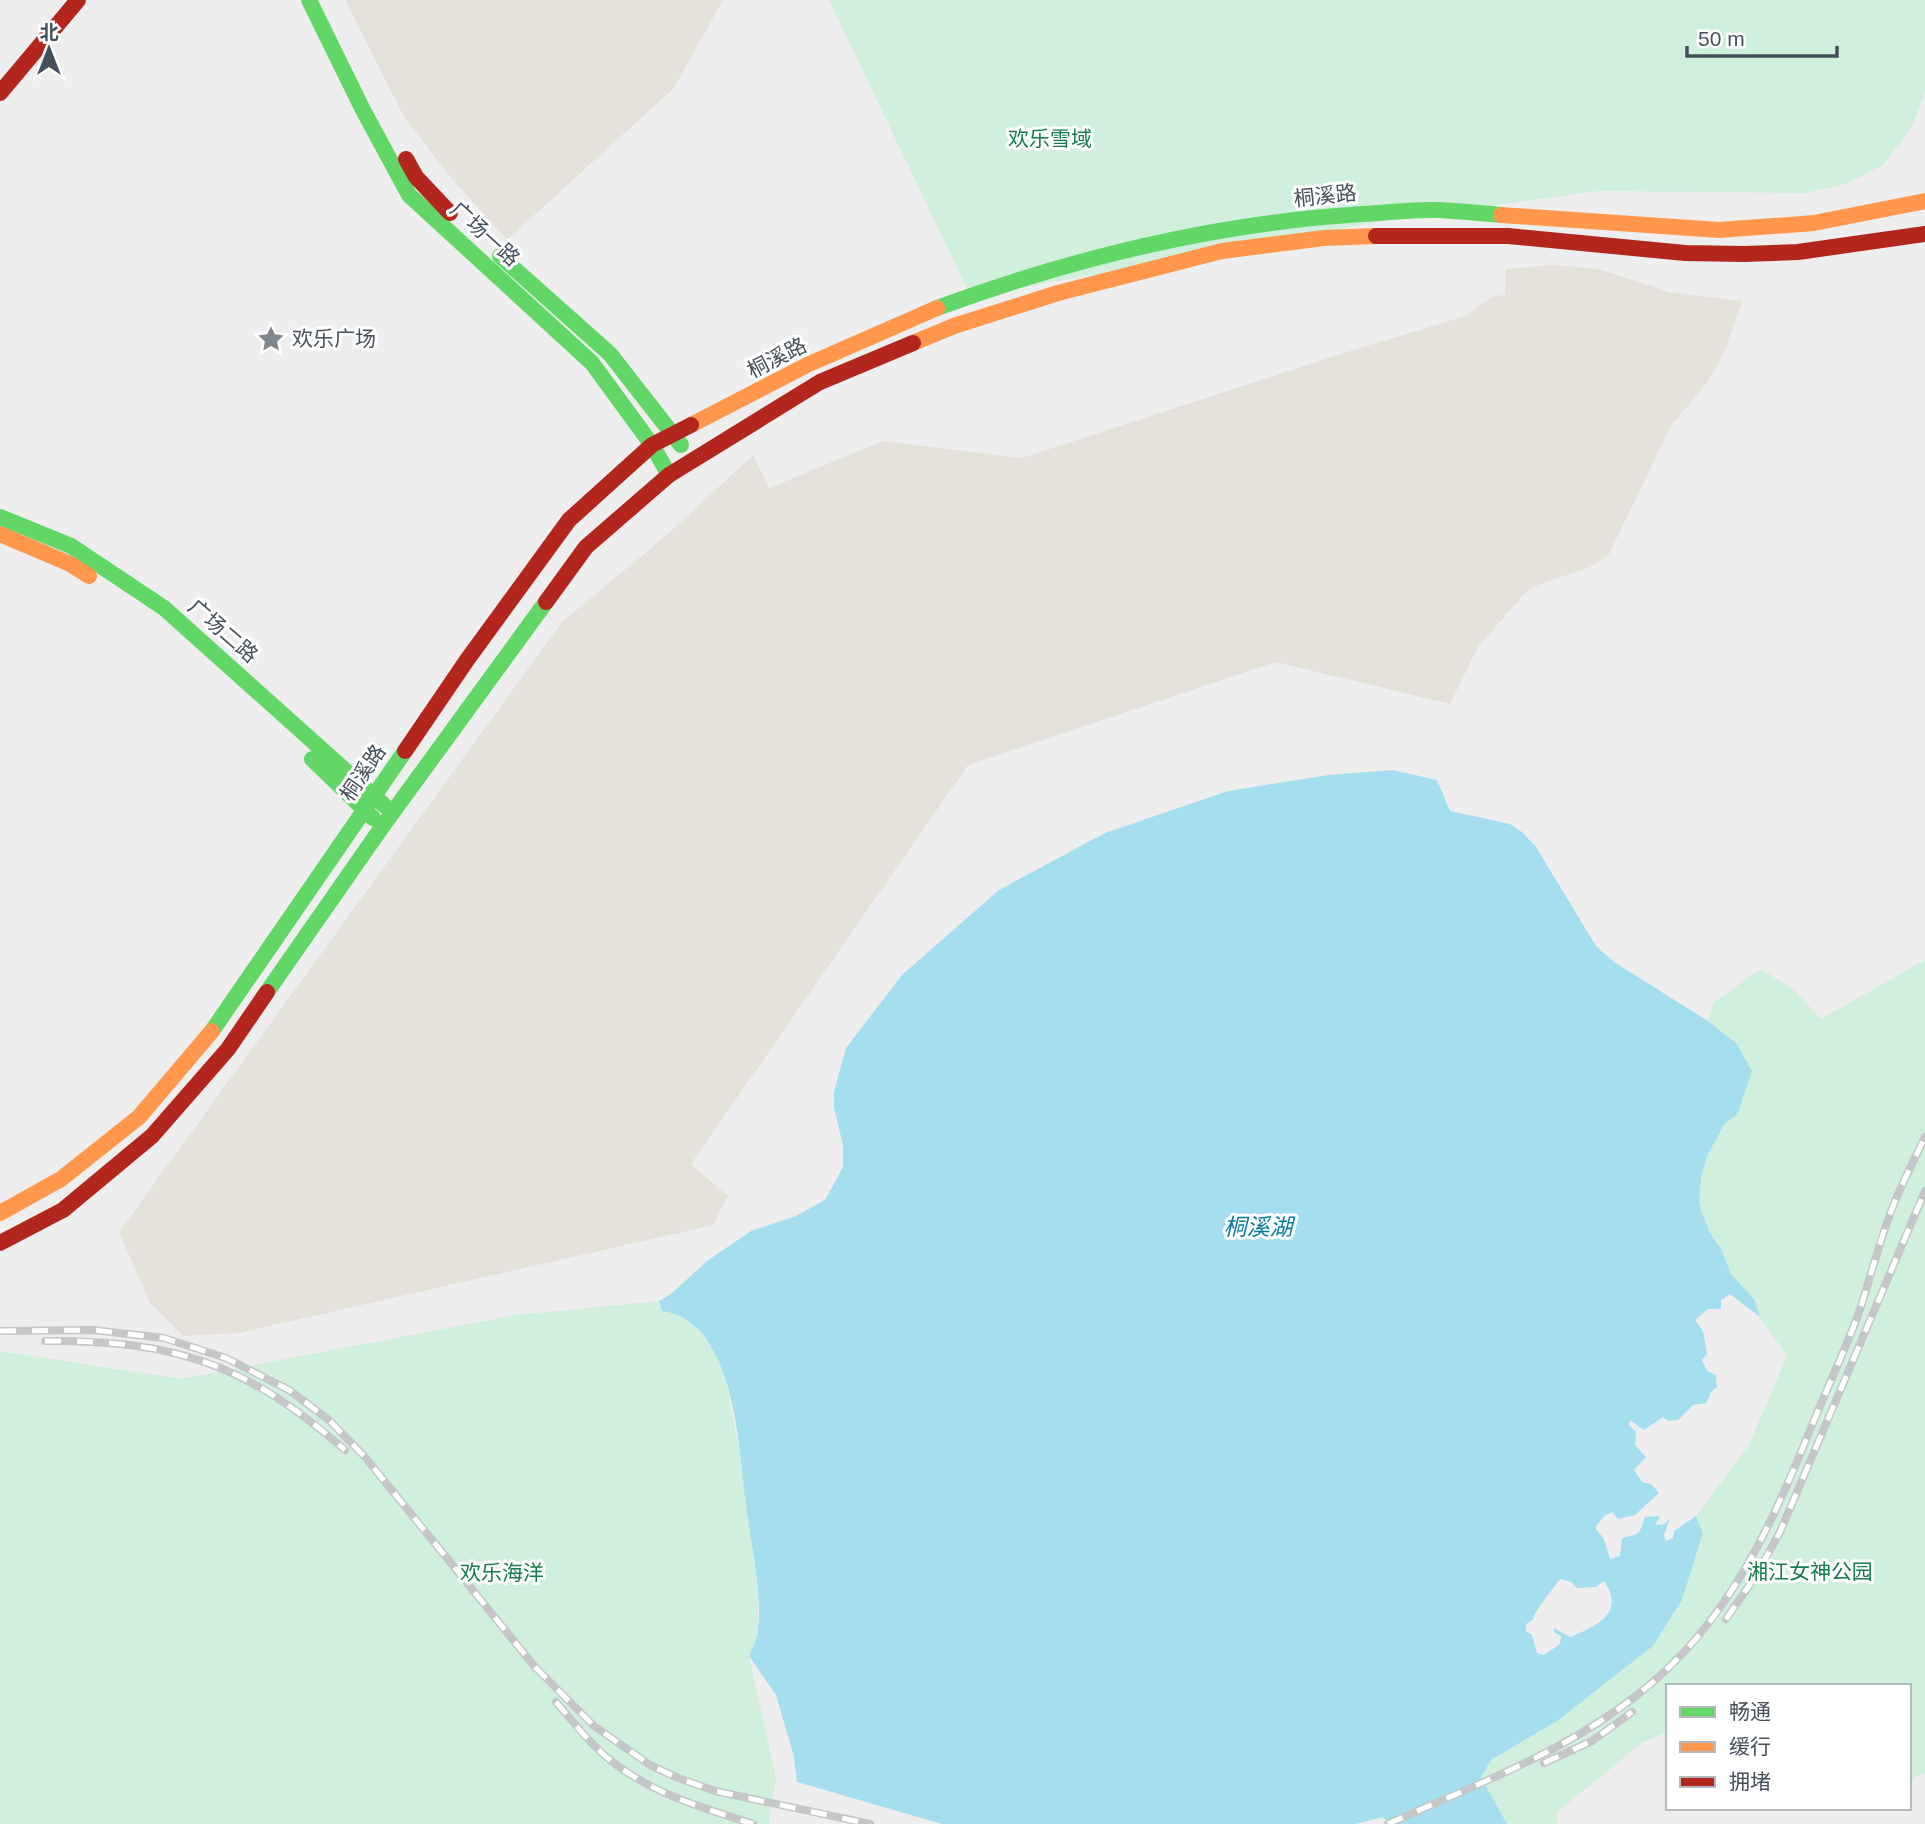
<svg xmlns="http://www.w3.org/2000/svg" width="1925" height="1824" font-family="Arial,'Noto Sans SC',sans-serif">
	<rect width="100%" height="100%" fill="#efeeee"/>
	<g fill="#e4e2db">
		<path d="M345,0h378l-49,88 -167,152 -54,-60 -49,-63z"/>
		<path d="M1552,265l47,4 70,23 73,9 -17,49 -16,30 -38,46 -62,128 -19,13 -52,18 -12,7 -48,55 -28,57 -174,-42 -308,103 -277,399 37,32 -15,29 -474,108 -56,3 -33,-33 -31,-71 443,-610 107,-89 84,-78 16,33 114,-47 139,17 328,-107 116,-35 28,-21 11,1 1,-27z"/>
	</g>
	<g fill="#d1efdd">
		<path d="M829,0h1096v91l-12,34 -30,40 -35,18 -43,10 -206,-2 -211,29 -417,77z"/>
		<path d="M1925,960v813l-9,3 -7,9v-99h-241v46l-25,10 -87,71 2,11h-51l-26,-47 10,-17 66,-39 96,-75 29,-46 21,-67 -7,-17 53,-71 38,-89 -27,-39 -7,-18 -22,-24 -10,-26 -11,-16 -11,-29 2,-26 6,-22 18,-33 11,-80 -28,-22 6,-19 47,-33 33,21 27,29z"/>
		<path d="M659,1301l3,10 15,2 20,15 17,23 12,27 14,79 18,133v43l-9,23 27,122 -7,46h-769v-473l181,28 335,-64z"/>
	</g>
	<path fill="#a5deee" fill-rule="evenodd" d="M1393,770l44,10 13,31 60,13 12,8 14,15 60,99 18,16 94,59 28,22 16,28 -15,44 -12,8 -18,33 -6,22 -2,26 11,29 11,16 10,25 23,25 6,18 -30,-23 -9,6v9h-13l-13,11 8,11 4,23 -5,6 5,11 9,4 1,12 -6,5 -5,11 -13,2 -15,15 -9,1 -6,-4 -19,13 -14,-10 -1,5 7,7 -1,13 11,12 -12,13 8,12 9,2 8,9 -24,22 -17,4 -6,-7 -8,4 -9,12 9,11 6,20 10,-3 2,-18c19,-4 17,-4 23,-21l15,-1 -5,9 9,-1 6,-6 -6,17 2,6 7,-3 1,-7 22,-15 7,17 -21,67 -29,46 -96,75 -66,39 -10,17 26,47h-116l-9,-7 -26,7h-414l-145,-42 -3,-25 -18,-62 -27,-39c3,-8 8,-17 9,-25 4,-38 -5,-75 -10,-112 -8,-51 -9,-122 -34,-167 -11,-22 -28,-38 -52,-41l-3,-10 12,-7 36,-33 44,-30 45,-15 29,-16 18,-33v-22l-9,-37v-16l12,-44 56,-73 97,-85 106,-57 123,-42 101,-16zM1560,1579l11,3 6,6 19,-1 8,-6c22,32 -7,45 -34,56l-16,-9v4l7,4 -1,8 -16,11 -7,-2 -5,-18 -6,-4v-7l7,-4c0,-8 21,-32 27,-41z"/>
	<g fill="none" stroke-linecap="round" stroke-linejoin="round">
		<g stroke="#63d668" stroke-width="16">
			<path d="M309,0l54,110 46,85 183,168 60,82 17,30"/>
			<path d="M500,256l110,98 71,91"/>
			<path d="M937,308c136,-50 281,-85 425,-94 25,-1 50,-5 75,-4 21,1 43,3 64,5"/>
			<path d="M0,517l71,29 93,62 221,198"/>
			<path d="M312,759l61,59"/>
			<path d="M267,992l115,-165 164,-225"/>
			<path d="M212,1031l193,-280"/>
		</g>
		<g stroke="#ff974d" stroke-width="16">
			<path d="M1501,215l218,15 95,-7 111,-22"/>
			<path d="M913,343l41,-17 104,-33 164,-42 102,-13 52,-2"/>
			<path d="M691,425l116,-60 130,-57"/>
			<path d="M0,534l70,30 19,12"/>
			<path d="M0,1213l61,-34 78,-62 73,-86"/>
		</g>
		<g stroke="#b3261e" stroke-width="16">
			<path d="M0,93l78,-93"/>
			<path d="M406,159l10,18 34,36"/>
			<path d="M1376,236h132l177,17 59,1 54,-2 127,-18"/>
			<path d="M546,602l40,-55 83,-72 151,-93 93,-39"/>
			<path d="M405,751l62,-91 102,-140 83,-75 39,-20"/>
			<path d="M0,1243l63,-33 89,-74 76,-87 39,-57"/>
		</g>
		<defs>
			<g id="rail">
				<path d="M0,1331l93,-1 71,8 62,20 63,32 40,30 36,37 170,210 59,59 56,39 28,13 37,13 155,33"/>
				<path d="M45,1341c130,-1 202,23 300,109"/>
				<path d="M1726,1619l31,-45 23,-42 145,-341"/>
				<path d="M556,1702c15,17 30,37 47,52 43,38 97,53 150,70"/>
				<path d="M1544,1763l48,-22 40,-29"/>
				<path d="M1388,1824c84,-38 176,-71 249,-129 93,-72 135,-171 178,-277 14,-34 30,-68 43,-103 13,-38 22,-78 38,-116 9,-21 19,-41 29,-62"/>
			</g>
		</defs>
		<use href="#rail" stroke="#c4c6c8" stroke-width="8"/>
		<use href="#rail" stroke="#fff" stroke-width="5" stroke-dasharray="16" stroke-linecap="butt"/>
	</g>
	<defs>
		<symbol id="sight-bare" viewBox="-9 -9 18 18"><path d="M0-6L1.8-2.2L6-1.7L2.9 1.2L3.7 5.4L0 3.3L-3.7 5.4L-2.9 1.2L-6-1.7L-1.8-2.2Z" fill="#80878e" stroke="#fff" stroke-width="2.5" paint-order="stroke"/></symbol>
	</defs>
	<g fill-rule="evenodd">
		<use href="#sight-bare" x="252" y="320" width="38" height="38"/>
	</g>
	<g text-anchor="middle" stroke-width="6" stroke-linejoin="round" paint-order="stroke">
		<g font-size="21" fill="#147e4a" stroke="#fff">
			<text x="1050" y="146">欢乐雪域</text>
			<text x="1810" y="1579">湘江女神公园</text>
			<text x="502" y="1580">欢乐海洋</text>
		</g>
		<g font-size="21" fill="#45505b" stroke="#fff">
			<text transform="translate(1325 196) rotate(-6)" y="7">桐溪路</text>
			<text transform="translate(485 234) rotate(42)" y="7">广场一路</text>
			<text transform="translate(777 358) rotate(-27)" y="7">桐溪路</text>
			<text transform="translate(223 631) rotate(41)" y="7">广场二路</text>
			<text transform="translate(363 773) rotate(-56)" y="7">桐溪路</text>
		</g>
		<g font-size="21" fill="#45505b" stroke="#fff" text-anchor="start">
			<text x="292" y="346">欢乐广场</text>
		</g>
		<g font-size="23" font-style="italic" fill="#097b9c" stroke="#fff">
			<text x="1258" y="1235">桐溪湖</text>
		</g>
	</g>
	<rect x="1666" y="1684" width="245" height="126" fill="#ffffff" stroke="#b5b9bd" stroke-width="2"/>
	<rect x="1680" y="1707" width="35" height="10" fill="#63d668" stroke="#b5b9bd" stroke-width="2"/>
	<text x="1729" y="1719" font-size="21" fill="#45505b">畅通</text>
	<rect x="1680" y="1742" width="35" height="10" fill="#ff974d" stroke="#b5b9bd" stroke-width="2"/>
	<text x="1729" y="1754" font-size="21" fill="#45505b">缓行</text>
	<rect x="1680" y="1777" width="35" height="10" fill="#b3261e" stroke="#b5b9bd" stroke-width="2"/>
	<text x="1729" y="1789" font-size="21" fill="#45505b">拥堵</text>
	<g transform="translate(49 49)" stroke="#ffffff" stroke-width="5" paint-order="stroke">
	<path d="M0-5L12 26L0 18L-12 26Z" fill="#45505b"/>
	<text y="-10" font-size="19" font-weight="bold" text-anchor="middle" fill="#45505b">北</text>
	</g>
	<path d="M1687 46v10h150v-10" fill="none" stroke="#45505b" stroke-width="3.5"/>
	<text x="1698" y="46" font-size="21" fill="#45505b" stroke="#ffffff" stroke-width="5" paint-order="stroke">50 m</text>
</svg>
